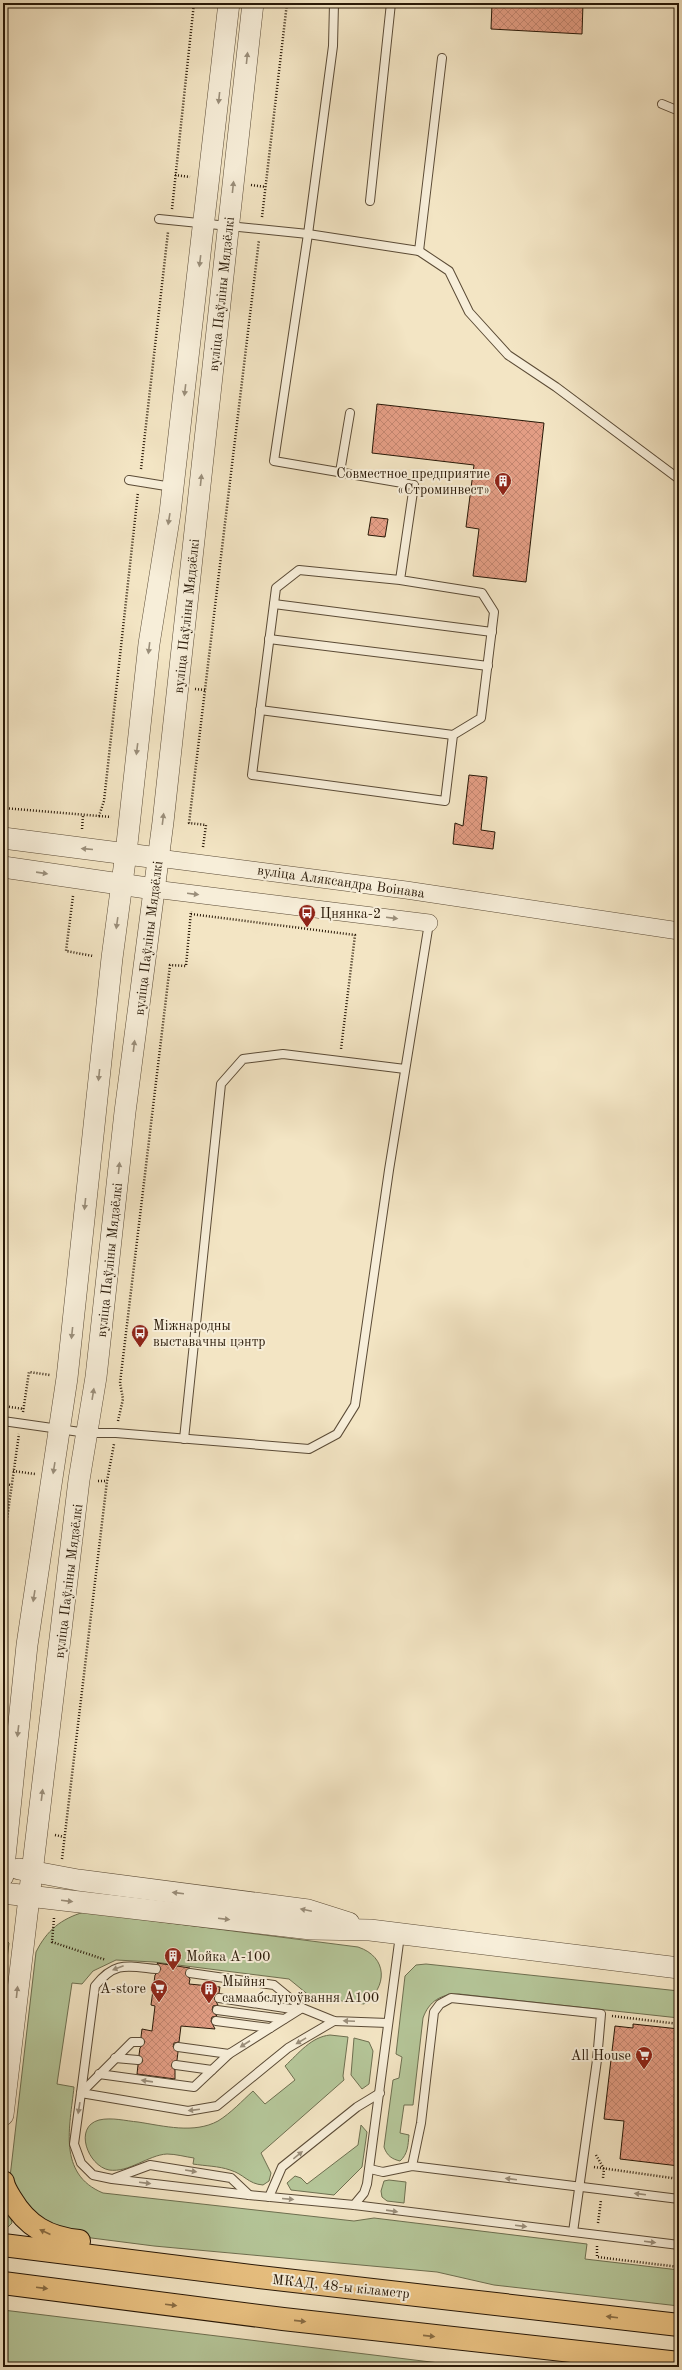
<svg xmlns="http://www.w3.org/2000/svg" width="682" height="2370" font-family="'Old Standard TT',serif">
	<defs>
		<pattern id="building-cross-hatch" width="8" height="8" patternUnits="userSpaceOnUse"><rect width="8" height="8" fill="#e39d84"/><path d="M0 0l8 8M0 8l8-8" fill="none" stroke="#c38670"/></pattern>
	</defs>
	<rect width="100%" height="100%" fill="#f3e5c4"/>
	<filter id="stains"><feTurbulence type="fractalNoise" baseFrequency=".005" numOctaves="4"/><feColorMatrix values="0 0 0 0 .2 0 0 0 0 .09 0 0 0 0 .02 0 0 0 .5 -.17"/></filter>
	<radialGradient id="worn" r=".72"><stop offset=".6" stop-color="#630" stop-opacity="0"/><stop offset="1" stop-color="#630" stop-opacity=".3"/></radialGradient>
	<g fill="#b5c699" stroke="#6e6f50">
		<path d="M84,1912l274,35c30,10 30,40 6,57l-53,-7 -22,-18 -135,-17 -38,-2 -23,11 -11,13 -10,-1 -15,101 17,3c-4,39 -17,87 29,106l251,28 20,-3 213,26 -2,15 94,11v36l-185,-21 -57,-13 -283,-26 -78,-10 -49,-23 -17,-36 26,-225c11,-22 25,-33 48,-40z"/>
		<path d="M6,1940l3,3 -6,48z"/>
		<path d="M426,1964l253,27v27l-220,-24c-18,0 -30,7 -36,24l-10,87h-9l-4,28 9,2c-1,10 -1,19 -9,26 -8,-2 -13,-5 -16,-14l9,-67 6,-2 3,-21 -6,-3 9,-78 11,-11z"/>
		<path d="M330,2035l18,2 -5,39 1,4 -83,73 10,20 -2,8 -6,4c-15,-1 -19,-11 -33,-15 -11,-4 -25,-4 -37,-6l1,-6c-8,-1 -18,-4 -27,-4 -19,1 -38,19 -58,16 -21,-4 -36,-43 -10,-50 13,-3 27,1 39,2 26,4 56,12 80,-1 13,-8 24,-20 35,-30l12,13 30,-24 -10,-14c14,-13 26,-29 45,-31z"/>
		<path d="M354,2038l15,4 4,9 -4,33 -7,5 -11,-14z"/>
		<path d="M361,2125l6,7 -5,35 -28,28 -43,-5 -4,-7 8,-7 6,2 6,6 51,-39z"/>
		<path d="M389,2180l17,2 -2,21 -17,-2 -5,-4 -1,-6 3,-10z"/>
		<path d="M3,2203l7,12 2,8 -5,5 -4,-1z"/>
		<path d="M3,2310l469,57h-469z"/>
	</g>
	<g fill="url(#building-cross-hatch)" stroke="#281807">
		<path d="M492,3h91l-1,31 -91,-5z"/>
		<path d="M377,404l167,19 -18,159 -53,-6 6,-47 -13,-2 8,-62 -102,-12z"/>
		<path d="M371,517l17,2 -3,18 -17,-2z"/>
		<path d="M469,775l18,2 -6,53 14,2 -2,17 -40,-5 2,-21 8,3z"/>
		<path d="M157,1963l33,5 -5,5 5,6 -1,5 31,3 -1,6 -5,5 4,7 -5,1 -1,4 5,6 -5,1 -1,4 4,8 -34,-3 -2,16 -5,1 -1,4 5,5 -1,8 -6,5 4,5v9l-38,-5 1,-9 5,-4 -4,-6 1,-7 5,-6 -4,-5 1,-8 10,2 3,-25 -4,-1 4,-30 6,-6z"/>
		<path d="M633,2024l46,5v137l-59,-7 4,-38 -20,-2 11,-93 18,2z"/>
	</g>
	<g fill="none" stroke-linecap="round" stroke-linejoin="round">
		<defs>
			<g id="service">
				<path d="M334,3l-1,43 -25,188 -34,227 140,24 -14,95 -101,-10 -23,18 -24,187 193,26 8,-66 28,-17 13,-106 -12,-19 -82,-13"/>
				<path d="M662,104l17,7"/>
				<path d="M370,201l21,-198"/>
				<path d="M159,219l149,15 111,17 23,-193"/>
				<path d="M419,251l30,20 20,41 39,43 48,32 123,92"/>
				<path d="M340,472l10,-59"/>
				<path d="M129,480l43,7"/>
				<path d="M274,604l218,28"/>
				<path d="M269,639l219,27"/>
				<path d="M260,710l193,25"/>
				<path d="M3,1421l84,12h29l193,16 28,-15 18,-29 34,-235 40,-247"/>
				<path d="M184,1439l37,-355 22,-25 40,-5 122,15"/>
				<path d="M190,1973l84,12 28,23 32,13 54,2"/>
				<path d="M219,1998l79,12"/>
				<path d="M217,2010l67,9"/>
				<path d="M216,2021l54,7"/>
				<path d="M334,2021l-46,27 -71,58 -29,5 -107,-18 -7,51 7,19 12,12 19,4 137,16 105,10 325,40"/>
				<path d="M178,2047l51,7 73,-46"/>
				<path d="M115,2058l23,2"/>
				<path d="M176,2065l36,5"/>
				<path d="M99,2074l95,13 35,-33"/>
				<path d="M81,2093l14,-107c20,-25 32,-20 61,-17"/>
				<path d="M81,2093l51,-51h8"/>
				<path d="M412,2166l9,-43 13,-111 6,-8 11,-6 150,16 -4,46 -24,172"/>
				<path d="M370,2169l13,3 29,-6 267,33"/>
				<path d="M115,2178l35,-13 81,13 18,17"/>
				<path d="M269,2197l13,-30 75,-60 23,-14"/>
				<path d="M354,2205l10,-12 3,-9 33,-249"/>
			</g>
			<g id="minor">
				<path d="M158,858l248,32 273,41"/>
				<path d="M154,889l275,34"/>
			</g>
			<g id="tertiary">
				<path d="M3,838l155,20"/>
				<path d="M3,867l151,22"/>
				<path d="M19,1869l59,11 230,30 41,13"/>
				<path d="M3,1876l24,-231 40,-267 45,-420 14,-105 23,-209 21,-131 59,-510"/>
				<path d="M3,1893l308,36 59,1 309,38"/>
				<path d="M3,2115l76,-635 17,-103 29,-265 38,-290 90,-819"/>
			</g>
			<g id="trunk">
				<path d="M3,2182c1,6 5,12 8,17 16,27 37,39 68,42"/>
				<path d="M3,2245l256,32 420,48"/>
				<path d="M3,2283l280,36 396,44"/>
			</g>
		</defs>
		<use href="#service" stroke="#5b4b36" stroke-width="10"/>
		<use href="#minor" stroke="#5b4b36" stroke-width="18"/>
		<use href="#tertiary" stroke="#5b4b36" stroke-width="22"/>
		<use href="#trunk" stroke="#281807" stroke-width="24"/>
		<g stroke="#281807" stroke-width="2.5" stroke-dasharray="1 2" stroke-linecap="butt">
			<path d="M175,175l15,2"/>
			<path d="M251,185l15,2"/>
			<path d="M172,209l22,-206"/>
			<path d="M262,217l25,-214"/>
			<path d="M141,469l27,-237"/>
			<path d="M195,689l10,1"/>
			<path d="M3,808l96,8 5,-15 34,-309"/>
			<path d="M99,816l12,1"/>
			<path d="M82,829l1,-13"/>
			<path d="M203,847l3,-22 -17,-2 70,-583"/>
			<path d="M73,896l-7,55 27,5"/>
			<path d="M191,914l164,21 -14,114"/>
			<path d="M3,1406l21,3"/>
			<path d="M23,1412l6,-40 21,3"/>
			<path d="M118,1421l5,-22 -3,-16 50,-418 16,1 5,-55"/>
			<path d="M13,1471l22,3"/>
			<path d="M98,1481h9"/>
			<path d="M3,1484l8,1"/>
			<path d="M3,1547l16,-113"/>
			<path d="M55,1835l9,2"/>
			<path d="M62,1859l45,-378 7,-37"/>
			<path d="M54,1918l-2,24 54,18"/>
			<path d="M612,2016l67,8"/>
			<path d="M596,2155l8,14 -1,9"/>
			<path d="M594,2167l85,12"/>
			<path d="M598,2223l3,-23"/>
			<path d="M597,2246v11l82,10"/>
		</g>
		<use href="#service" stroke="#f7eed9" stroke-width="8"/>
		<use href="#minor" stroke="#f7eed9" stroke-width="17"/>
		<use href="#tertiary" stroke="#f7eed9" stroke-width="21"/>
		<use href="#trunk" stroke="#eac282" stroke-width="22"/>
	</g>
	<defs><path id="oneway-solid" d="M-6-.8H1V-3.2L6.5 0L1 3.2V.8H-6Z"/></defs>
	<g fill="#9a8e7a">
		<use href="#oneway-solid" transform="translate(247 58) rotate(-84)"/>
		<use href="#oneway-solid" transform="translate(219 98) rotate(96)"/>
		<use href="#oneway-solid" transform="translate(233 187) rotate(-84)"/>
		<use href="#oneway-solid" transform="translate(200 261) rotate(97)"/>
		<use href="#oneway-solid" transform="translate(185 390) rotate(97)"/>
		<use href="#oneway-solid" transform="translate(201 480) rotate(-84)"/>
		<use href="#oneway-solid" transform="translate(169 519) rotate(99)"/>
		<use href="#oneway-solid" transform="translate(149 648) rotate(97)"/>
		<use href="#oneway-solid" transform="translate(137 749) rotate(97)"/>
		<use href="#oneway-solid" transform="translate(163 819) rotate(-83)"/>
		<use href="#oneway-solid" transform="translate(87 849) rotate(-175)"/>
		<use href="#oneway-solid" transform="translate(42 873) rotate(8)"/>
		<use href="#oneway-solid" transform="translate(193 894) rotate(7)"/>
		<use href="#oneway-solid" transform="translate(392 918) rotate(7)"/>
		<use href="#oneway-solid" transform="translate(117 923) rotate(98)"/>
		<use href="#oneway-solid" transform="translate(134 1046) rotate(-83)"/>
		<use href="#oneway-solid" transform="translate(99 1075) rotate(96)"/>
		<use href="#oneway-solid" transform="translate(119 1168) rotate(-84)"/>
		<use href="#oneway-solid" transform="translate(85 1204) rotate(96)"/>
		<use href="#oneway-solid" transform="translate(72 1333) rotate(96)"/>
		<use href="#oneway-solid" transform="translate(93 1394) rotate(-81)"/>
		<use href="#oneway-solid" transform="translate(54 1468) rotate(99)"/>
		<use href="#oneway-solid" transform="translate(34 1596) rotate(99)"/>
		<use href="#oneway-solid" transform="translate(18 1731) rotate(97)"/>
		<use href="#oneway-solid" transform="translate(42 1795) rotate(-83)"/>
		<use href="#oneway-solid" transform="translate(178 1893) rotate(-173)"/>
		<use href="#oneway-solid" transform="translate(67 1901) rotate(7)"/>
		<use href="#oneway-solid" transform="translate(306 1910) rotate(-168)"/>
		<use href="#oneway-solid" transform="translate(224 1919) rotate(7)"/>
		<use href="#oneway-solid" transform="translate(118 1968) rotate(159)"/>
		<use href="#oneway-solid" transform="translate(17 1992) rotate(-84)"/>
		<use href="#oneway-solid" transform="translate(349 2021) rotate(-178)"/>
		<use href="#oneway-solid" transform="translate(301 2041) rotate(149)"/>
		<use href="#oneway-solid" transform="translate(245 2044) rotate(147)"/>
		<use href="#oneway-solid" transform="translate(147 2081) rotate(-172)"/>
		<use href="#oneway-solid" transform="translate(79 2108) rotate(99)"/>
		<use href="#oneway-solid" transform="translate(194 2110) rotate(173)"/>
		<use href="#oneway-solid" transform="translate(298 2155) rotate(-39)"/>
		<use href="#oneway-solid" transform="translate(191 2171) rotate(9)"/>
		<use href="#oneway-solid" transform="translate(511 2179) rotate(-173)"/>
		<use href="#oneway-solid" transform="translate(145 2183) rotate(7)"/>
		<use href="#oneway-solid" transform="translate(640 2194) rotate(-173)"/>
		<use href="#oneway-solid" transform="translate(288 2199) rotate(5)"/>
		<use href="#oneway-solid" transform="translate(392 2211) rotate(8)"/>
		<use href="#oneway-solid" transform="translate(521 2226) rotate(7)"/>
		<use href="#oneway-solid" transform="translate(650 2242) rotate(7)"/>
	</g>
	<g fill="#896d44">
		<use href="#oneway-solid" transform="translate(45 2232) rotate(-155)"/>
		<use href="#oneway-solid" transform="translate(42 2288) rotate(7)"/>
		<use href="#oneway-solid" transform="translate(171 2305) rotate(7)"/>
		<use href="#oneway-solid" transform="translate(612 2317) rotate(-173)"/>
		<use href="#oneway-solid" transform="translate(300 2321) rotate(6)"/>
		<use href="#oneway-solid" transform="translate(429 2336) rotate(6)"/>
	</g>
	<defs>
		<symbol id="building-pin" viewBox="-11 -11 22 30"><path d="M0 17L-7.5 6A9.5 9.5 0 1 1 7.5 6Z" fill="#8f2418" stroke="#f7eed9"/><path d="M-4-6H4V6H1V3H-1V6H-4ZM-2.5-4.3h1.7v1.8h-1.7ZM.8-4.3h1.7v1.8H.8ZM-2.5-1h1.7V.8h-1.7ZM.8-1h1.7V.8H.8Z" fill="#fff"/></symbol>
		<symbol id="bus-pin" viewBox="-11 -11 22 30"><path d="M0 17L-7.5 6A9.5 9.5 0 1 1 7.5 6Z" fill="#8f2418" stroke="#f7eed9"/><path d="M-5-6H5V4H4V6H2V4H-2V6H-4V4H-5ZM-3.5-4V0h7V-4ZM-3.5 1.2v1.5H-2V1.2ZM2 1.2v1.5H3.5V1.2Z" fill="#fff"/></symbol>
		<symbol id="supermarket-pin" viewBox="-11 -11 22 30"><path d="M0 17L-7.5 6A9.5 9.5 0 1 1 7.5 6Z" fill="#8f2418" stroke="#f7eed9"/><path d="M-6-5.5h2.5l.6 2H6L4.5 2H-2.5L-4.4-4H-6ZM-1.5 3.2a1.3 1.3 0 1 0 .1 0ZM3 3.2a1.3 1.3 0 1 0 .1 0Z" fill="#fff"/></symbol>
	</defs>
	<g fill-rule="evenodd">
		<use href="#building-pin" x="493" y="471" width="20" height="27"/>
		<use href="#bus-pin" x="297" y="903" width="20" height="27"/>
		<use href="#bus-pin" x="130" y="1323" width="20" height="27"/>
		<use href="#building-pin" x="163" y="1946" width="20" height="27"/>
		<use href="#supermarket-pin" x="149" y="1978" width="20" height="27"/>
		<use href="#building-pin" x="199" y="1979" width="20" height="27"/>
		<use href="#supermarket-pin" x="634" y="2045" width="20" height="27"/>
	</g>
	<g text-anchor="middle" stroke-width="4" stroke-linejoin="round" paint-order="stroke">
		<g font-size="14" fill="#281807" stroke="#f7eed9">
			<text transform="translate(221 294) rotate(-84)" y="5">вуліца Паўліны Мядзёлкі</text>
			<text transform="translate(186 616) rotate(-84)" y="5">вуліца Паўліны Мядзёлкі</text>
			<text transform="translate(341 881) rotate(8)" y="5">вуліца Аляксандра Воінава</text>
			<text transform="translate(148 938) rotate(-83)" y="5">вуліца Паўліны Мядзёлкі</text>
			<text transform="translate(109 1260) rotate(-84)" y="5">вуліца Паўліны Мядзёлкі</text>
			<text transform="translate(68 1581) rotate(-83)" y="5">вуліца Паўліны Мядзёлкі</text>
			<text transform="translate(341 2286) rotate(6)" y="5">МКАД, 48-ы кіламетр</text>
		</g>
		<g font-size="14" fill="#281807" stroke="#f7eed9" text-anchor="start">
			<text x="490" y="478" text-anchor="end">Совместное предприятие<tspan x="490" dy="16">«Строминвест»</tspan></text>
			<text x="320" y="918">Цнянка-2</text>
			<text x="153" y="1330">Міжнародны<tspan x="153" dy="16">выставачны цэнтр</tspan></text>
			<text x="186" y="1961">Мойка A-100</text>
			<text x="222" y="1986">Мыйня<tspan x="222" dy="16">самаабслугоўвання A100</tspan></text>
			<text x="146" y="1993" text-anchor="end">А-store</text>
			<text x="631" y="2060" text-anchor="end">All House</text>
		</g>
	</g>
	<rect width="682" height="2370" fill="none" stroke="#f3e5c4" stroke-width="16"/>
	<rect x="4" y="4" width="674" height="2362" fill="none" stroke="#281807" stroke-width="2"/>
	<rect x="8" y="8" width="666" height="2354" fill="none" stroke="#281807"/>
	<rect width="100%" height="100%" filter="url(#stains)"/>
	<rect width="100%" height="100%" fill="url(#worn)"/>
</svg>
